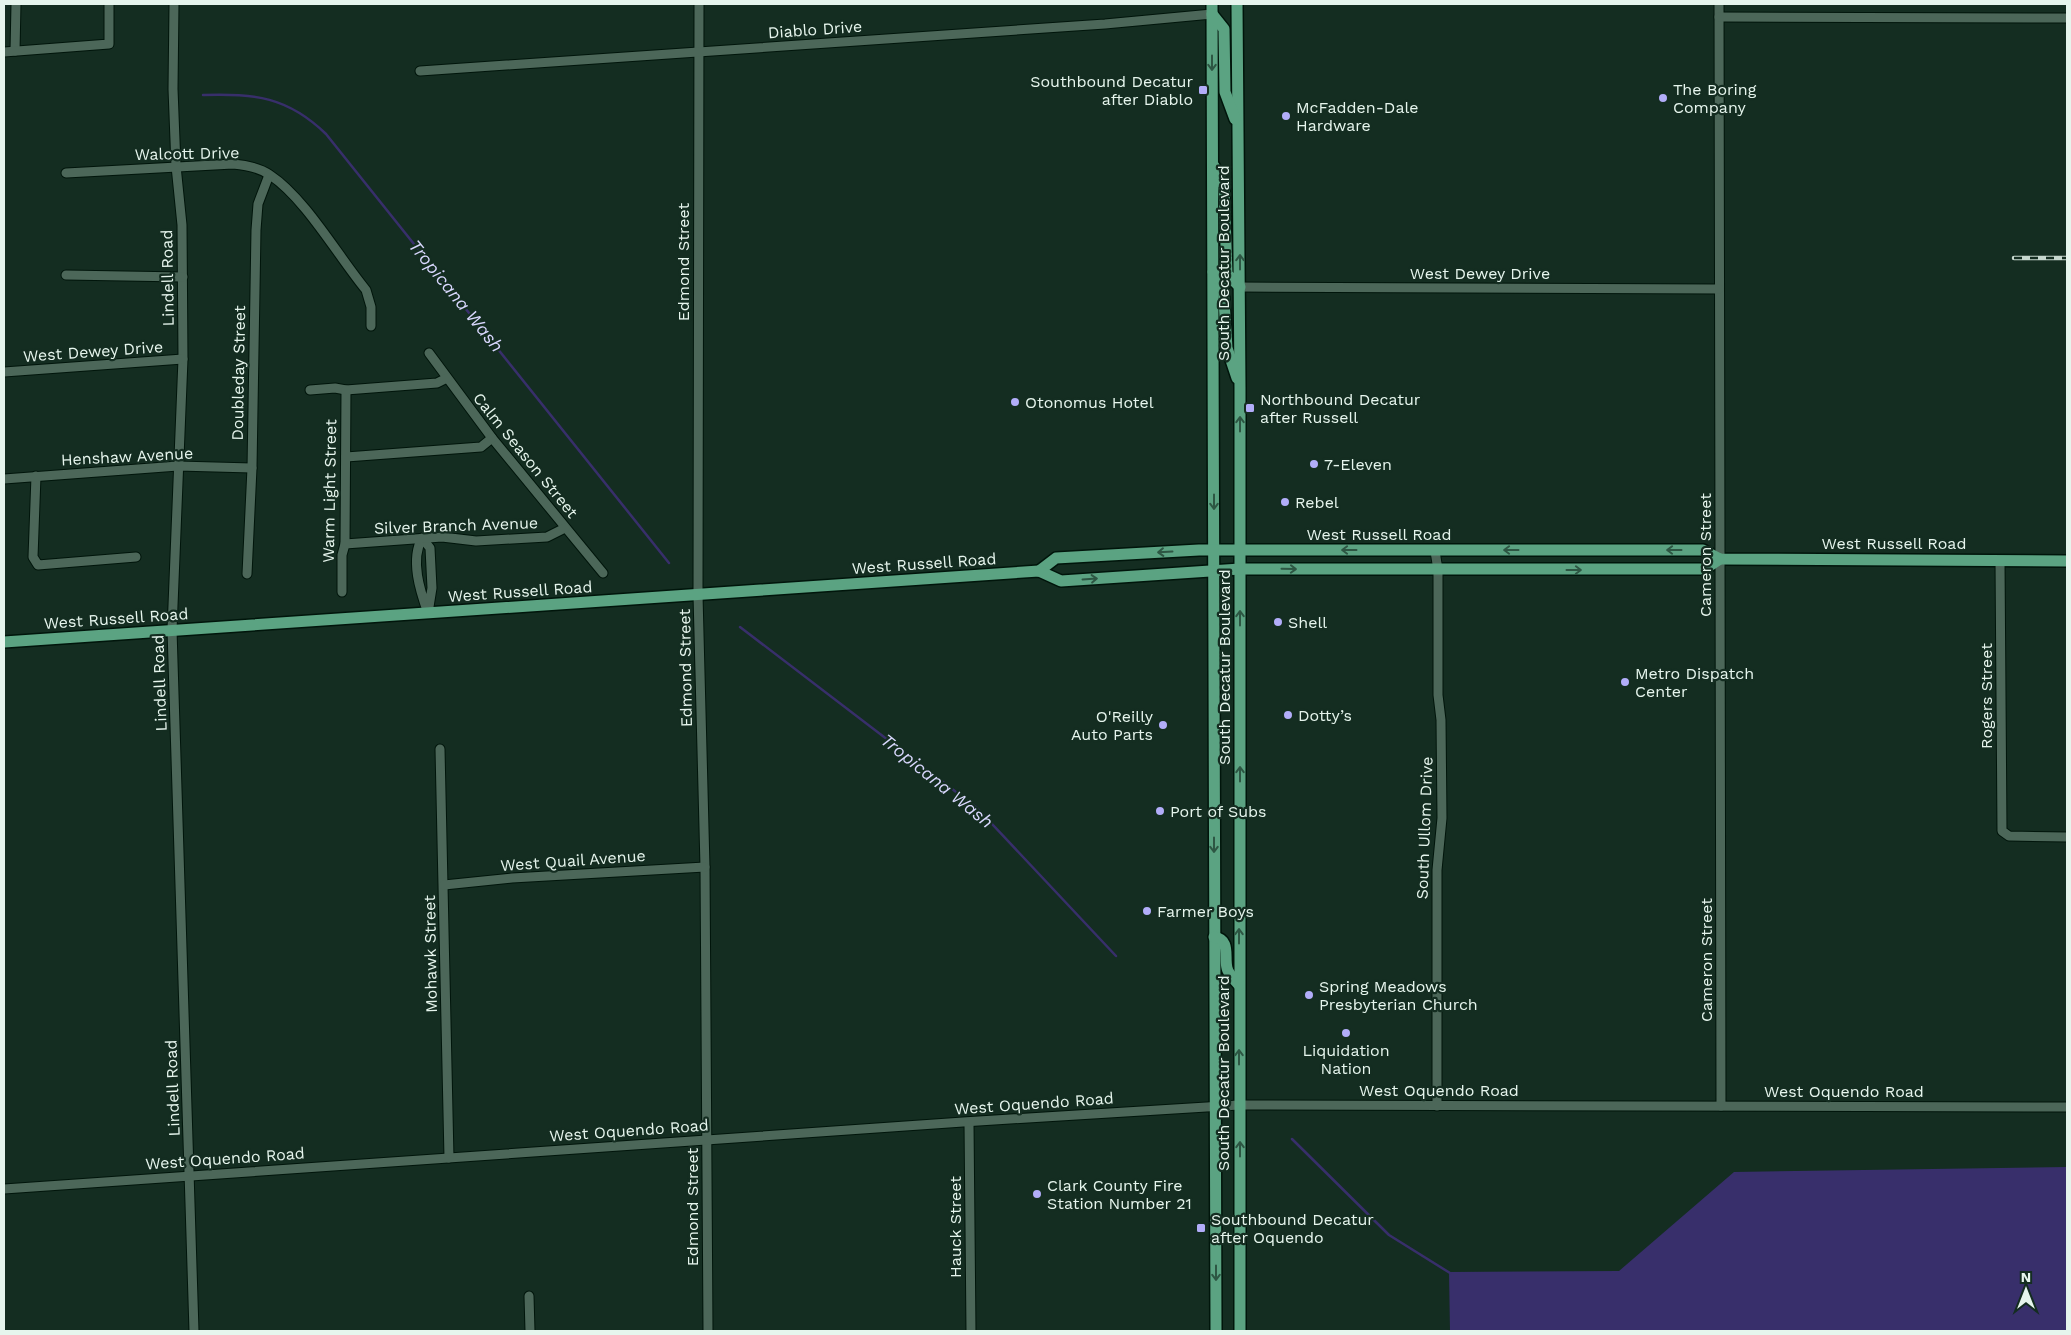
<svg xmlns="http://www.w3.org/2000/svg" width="2071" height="1335" font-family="'Work Sans',sans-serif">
	<rect width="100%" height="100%" fill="#142d21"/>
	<path fill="#382f6b" d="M2067,1167v164h-617l-1,-59 170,-1 115,-99z"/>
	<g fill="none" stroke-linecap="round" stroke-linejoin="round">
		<g stroke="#382f6b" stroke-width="2.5">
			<path d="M203,95c51,-2 85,2 123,39l343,429"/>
			<path d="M740,627l237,181 139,148"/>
			<path d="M1292,1139l97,96 61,38"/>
		</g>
		<defs>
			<g id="minor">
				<path d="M174,4l-1,85 3,77 6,59 1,134 -11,271 22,701"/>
				<path d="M699,4l-1,591 7,272 3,464"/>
				<path d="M1719,4l2,1102"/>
				<path d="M1719,17l348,1"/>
				<path d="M15,51l1,-47"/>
				<path d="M4,52l105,-8v-40"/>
				<path d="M420,71l685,-47 107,-10"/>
				<path d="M66,173l167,-9c12,1 27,4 37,11 35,23 68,81 96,115l5,17v19"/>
				<path d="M66,275l117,2"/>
				<path d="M1240,287l479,2"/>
				<path d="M429,353l63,85 111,135"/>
				<path d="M4,372l179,-13"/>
				<path d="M310,390l25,-2 11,2 91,-7 10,-5"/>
				<path d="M346,457l135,-10 11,-9"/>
				<path d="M36,476l-3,81 5,8 98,-8"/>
				<path d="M4,479l174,-13 74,2"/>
				<path d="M422,538l8,10 2,40 -4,25c-8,-22 -18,-53 -6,-75z"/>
				<path d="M345,544l97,-7 34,4 71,-4 18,-9"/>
				<path d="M1435,551l3,19v125l3,25 1,98 -5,52v236"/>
				<path d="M2000,561l2,270 7,5 58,1"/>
				<path d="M247,574l5,-106 4,-238 2,-26 11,-29"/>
				<path d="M342,592v-37l3,-11 1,-154"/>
				<path d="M440,749l9,409"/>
				<path d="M444,885l68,-7 193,-11"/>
				<path d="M969,1123l2,208"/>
				<path d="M4,1189l959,-67 276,-17 828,2"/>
				<path d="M529,1296l1,35"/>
			</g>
			<g id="major">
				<path d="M1212,4l4,1327"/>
				<path d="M1237,4l3,383v944"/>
				<path d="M1212,14l12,15 1,63 10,27"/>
				<path d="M1214,166l10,20 3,88 13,13"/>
				<path d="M1213,272l10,13 4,63 10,30"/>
				<path d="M1039,571l17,-13 143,-8h504l17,9 347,2"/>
				<path d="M4,642l1035,-71 22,10 179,-12h465l15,-10"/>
				<path d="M1214,937c17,3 10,19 13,31 1,6 8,12 12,17"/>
			</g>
		</defs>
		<use href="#minor" stroke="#00150b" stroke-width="11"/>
		<use href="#major" stroke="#00150b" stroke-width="14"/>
		<use href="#minor" stroke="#4c6759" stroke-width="9"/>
		<use href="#major" stroke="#5ba382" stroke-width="11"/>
		<defs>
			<path id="rail" d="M2014,258h53"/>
		</defs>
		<use href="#rail" stroke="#c7d8cf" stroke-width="4.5"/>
		<use href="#rail" stroke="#142d21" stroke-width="2.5" stroke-dasharray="8" stroke-linecap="butt"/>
	</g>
	<defs><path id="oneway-shaft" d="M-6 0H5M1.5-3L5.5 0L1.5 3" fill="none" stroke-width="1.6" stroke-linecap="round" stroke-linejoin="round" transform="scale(1.25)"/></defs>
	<g stroke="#2d5643">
		<use href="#oneway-shaft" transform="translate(1212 63) rotate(90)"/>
		<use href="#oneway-shaft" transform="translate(1240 262) rotate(-90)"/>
		<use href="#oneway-shaft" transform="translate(1240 424) rotate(-90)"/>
		<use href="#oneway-shaft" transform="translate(1214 502) rotate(90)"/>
		<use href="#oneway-shaft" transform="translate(1349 550) rotate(-180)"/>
		<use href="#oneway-shaft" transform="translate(1511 550) rotate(-180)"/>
		<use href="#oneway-shaft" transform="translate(1674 550) rotate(-180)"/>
		<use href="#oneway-shaft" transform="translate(1165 552) rotate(177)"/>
		<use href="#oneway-shaft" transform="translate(1289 569) rotate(1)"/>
		<use href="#oneway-shaft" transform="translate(1574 570)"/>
		<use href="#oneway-shaft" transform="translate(1090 579) rotate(-4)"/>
		<use href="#oneway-shaft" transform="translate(1240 618) rotate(-90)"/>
		<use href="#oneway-shaft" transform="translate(1240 774) rotate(-90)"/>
		<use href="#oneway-shaft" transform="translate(1214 845) rotate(90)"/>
		<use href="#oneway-shaft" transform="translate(1239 936) rotate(-90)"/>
		<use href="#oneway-shaft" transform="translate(1239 1057) rotate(-90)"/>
		<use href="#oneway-shaft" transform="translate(1240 1149) rotate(-90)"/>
		<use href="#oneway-shaft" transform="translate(1216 1273) rotate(90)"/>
	</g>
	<g fill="#b2adf9" stroke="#142d21" stroke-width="2">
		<rect x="1198" y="85" width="10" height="10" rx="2.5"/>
		<circle cx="1663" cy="98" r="5"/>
		<circle cx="1286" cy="116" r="5"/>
		<circle cx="1015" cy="402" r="5"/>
		<rect x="1245" y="403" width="10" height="10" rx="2.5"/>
		<circle cx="1314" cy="464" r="5"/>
		<circle cx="1285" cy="502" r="5"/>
		<circle cx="1278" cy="622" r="5"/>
		<circle cx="1625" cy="682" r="5"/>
		<circle cx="1288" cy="715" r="5"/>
		<circle cx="1163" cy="725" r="5"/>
		<circle cx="1160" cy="811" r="5"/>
		<circle cx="1147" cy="911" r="5"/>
		<circle cx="1309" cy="995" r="5"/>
		<circle cx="1346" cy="1033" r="5"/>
		<circle cx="1037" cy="1194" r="5"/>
		<rect x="1196" y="1223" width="10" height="10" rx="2.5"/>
	</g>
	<g text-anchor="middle" stroke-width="4.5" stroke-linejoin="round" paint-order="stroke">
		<g font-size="16" fill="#e6f5ed" stroke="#142d21">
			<text transform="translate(815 29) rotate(-4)" y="6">Diablo Drive</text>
			<text transform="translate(187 153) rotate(-1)" y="6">Walcott Drive</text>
			<text transform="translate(683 262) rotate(-90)" y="6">Edmond Street</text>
			<text transform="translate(1223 263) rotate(-90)" y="6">South Decatur Boulevard</text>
			<text x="1480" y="279">West Dewey Drive</text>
			<text transform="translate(167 278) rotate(-91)" y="6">Lindell Road</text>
			<text transform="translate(93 351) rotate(-4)" y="6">West Dewey Drive</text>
			<text transform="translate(238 373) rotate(-89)" y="6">Doubleday Street</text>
			<text transform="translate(526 455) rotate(51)" y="6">Calm Season Street</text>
			<text transform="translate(127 456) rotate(-3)" y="6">Henshaw Avenue</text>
			<text transform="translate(329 491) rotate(-89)" y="6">Warm Light Street</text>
			<text transform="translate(456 525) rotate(-2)" y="6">Silver Branch Avenue</text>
			<text x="1379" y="540">West Russell Road</text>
			<text x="1894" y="549">West Russell Road</text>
			<text transform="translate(1705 555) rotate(-90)" y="6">Cameron Street</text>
			<text transform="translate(924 563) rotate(-4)" y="6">West Russell Road</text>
			<text transform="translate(520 591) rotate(-4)" y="6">West Russell Road</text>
			<text transform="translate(116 618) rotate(-4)" y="6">West Russell Road</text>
			<text transform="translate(1224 667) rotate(-90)" y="6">South Decatur Boulevard</text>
			<text transform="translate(685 668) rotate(-91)" y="6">Edmond Street</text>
			<text transform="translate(159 683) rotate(-92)" y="6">Lindell Road</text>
			<text transform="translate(1986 696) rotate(-90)" y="6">Rogers Street</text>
			<text transform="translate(1424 828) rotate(-88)" y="6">South Ullom Drive</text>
			<text transform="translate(573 860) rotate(-4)" y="6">West Quail Avenue</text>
			<text transform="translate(430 954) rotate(-91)" y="6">Mohawk Street</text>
			<text transform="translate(1706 960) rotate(-90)" y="6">Cameron Street</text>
			<text transform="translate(1223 1073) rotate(-90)" y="6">South Decatur Boulevard</text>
			<text transform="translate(172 1088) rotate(-92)" y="6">Lindell Road</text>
			<text x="1439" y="1096">West Oquendo Road</text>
			<text x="1844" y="1097">West Oquendo Road</text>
			<text transform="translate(1034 1103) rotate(-4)" y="6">West Oquendo Road</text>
			<text transform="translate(629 1130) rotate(-4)" y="6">West Oquendo Road</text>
			<text transform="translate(225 1158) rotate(-4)" y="6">West Oquendo Road</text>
			<text transform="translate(692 1207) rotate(-90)" y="6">Edmond Street</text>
			<text transform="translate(955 1227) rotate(-90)" y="6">Hauck Street</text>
		</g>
		<g font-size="16" fill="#e6f5ed" stroke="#142d21" text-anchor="start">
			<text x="1193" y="87" text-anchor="end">Southbound Decatur<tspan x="1193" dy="18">after Diablo</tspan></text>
			<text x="1673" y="95">The Boring<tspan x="1673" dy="18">Company</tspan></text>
			<text x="1296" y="113">McFadden-Dale<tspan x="1296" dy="18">Hardware</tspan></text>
			<text x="1260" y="405">Northbound Decatur<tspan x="1260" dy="18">after Russell</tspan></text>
			<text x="1025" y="408">Otonomus Hotel</text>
			<text x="1324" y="470">7-Eleven</text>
			<text x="1295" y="508">Rebel</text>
			<text x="1288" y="628">Shell</text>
			<text x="1635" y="679">Metro Dispatch<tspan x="1635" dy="18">Center</tspan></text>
			<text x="1298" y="721">Dotty’s</text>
			<text x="1153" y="722" text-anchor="end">O'Reilly<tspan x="1153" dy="18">Auto Parts</tspan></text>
			<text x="1170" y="817">Port of Subs</text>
			<text x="1157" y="917">Farmer Boys</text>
			<text x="1319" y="992">Spring Meadows<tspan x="1319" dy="18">Presbyterian Church</tspan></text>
			<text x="1346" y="1056" text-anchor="middle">Liquidation<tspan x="1346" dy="18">Nation</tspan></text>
			<text x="1047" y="1191">Clark County Fire<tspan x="1047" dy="18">Station Number 21</tspan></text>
			<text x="1211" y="1225">Southbound Decatur<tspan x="1211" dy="18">after Oquendo</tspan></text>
		</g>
		<g font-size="18" font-style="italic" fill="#d9d8fe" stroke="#142d21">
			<text transform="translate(456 296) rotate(51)" y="6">Tropicana Wash</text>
			<text transform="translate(937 781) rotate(39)" y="6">Tropicana Wash</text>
		</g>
	</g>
	<rect width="2071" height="1335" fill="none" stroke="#e6f5ed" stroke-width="10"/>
	<g transform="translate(2026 1290)" stroke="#142d21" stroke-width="4" paint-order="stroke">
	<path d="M0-4L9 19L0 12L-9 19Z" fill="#e6f5ed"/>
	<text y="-8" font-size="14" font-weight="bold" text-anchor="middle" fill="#e6f5ed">N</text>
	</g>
</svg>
